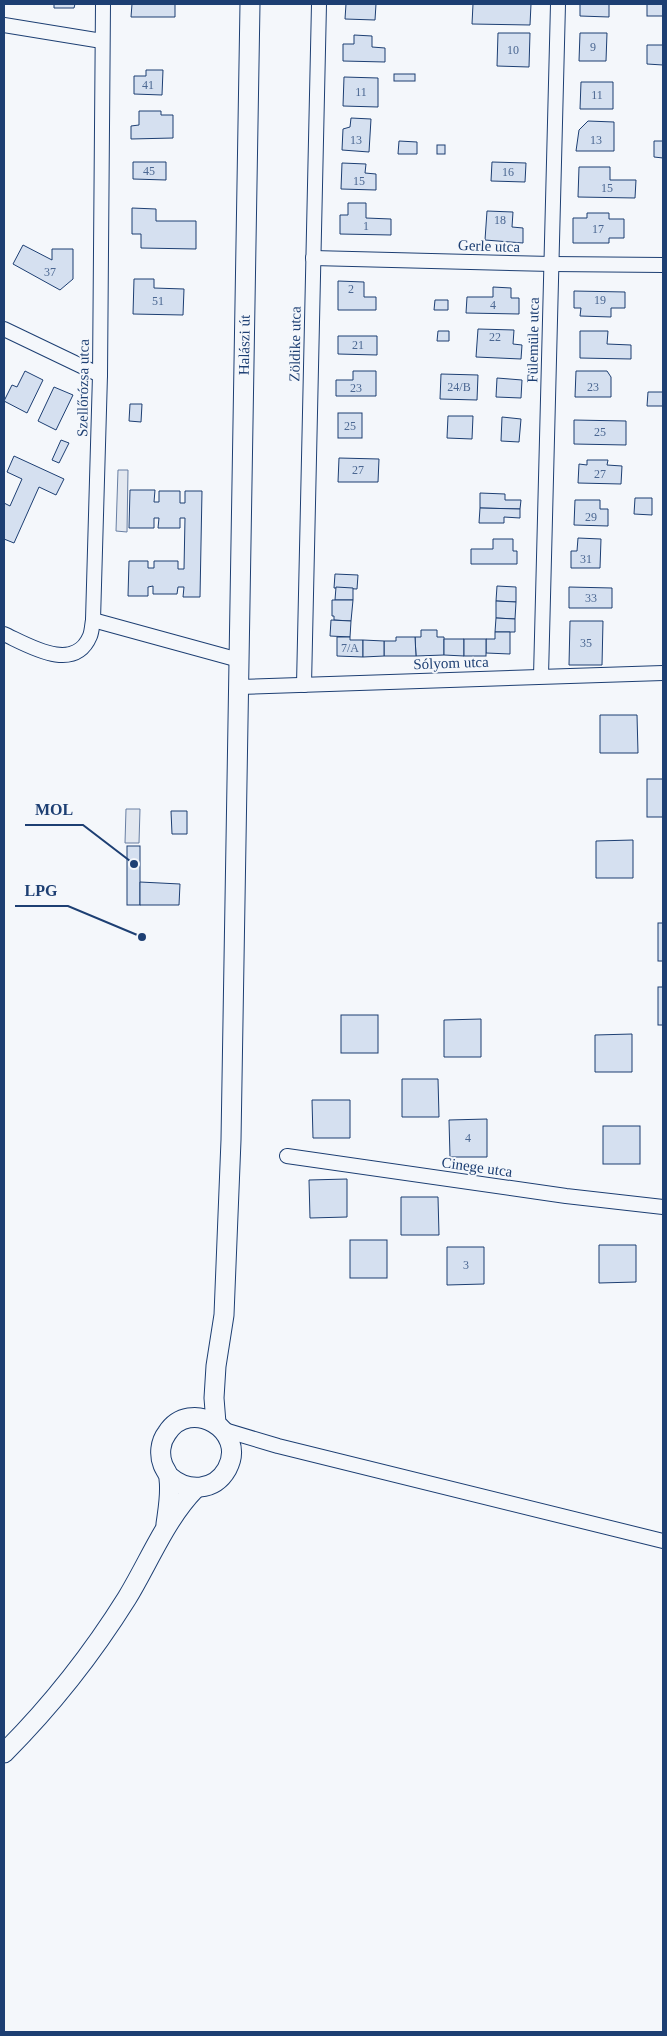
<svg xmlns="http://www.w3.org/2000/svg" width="667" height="2036" font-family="Georgia,serif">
	<rect width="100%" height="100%" fill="#f4f7fb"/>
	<g fill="#e3e8f0" stroke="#687fa3">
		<path d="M118,470h10l-1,62 -11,-1z"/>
		<path d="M126,809h14l-1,34h-14z"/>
	</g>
	<g fill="#d5e0f0" stroke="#1d3f73">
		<path d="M54,4h21l-1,4h-20z"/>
		<path d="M132,4h43v13h-44z"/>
		<path d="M346,4h30l-1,16 -30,-1z"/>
		<path d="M473,4h58l-1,21 -58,-1z"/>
		<path d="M580,4h29v13l-29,-1z"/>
		<rect x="647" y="4" width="16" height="12"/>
		<path d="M498,33h32l-1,34 -32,-1z"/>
		<path d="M580,33h27l-1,28h-27z"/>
		<path d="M354,35l18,1v11l13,1v14l-42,-1v-17h11z"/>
		<path d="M647,45h16v20l-16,-1z"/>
		<path d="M146,70h17l-1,25 -28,-1v-18h12z"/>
		<rect x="394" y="74" width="21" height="7"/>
		<path d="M344,77l34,1v29l-35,-1z"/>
		<path d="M581,82h32v27h-33z"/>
		<path d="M139,111h22v4h12v23l-42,1v-13l8,-1z"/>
		<path d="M351,118l20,1 -2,33 -27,-2 1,-21 7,-2z"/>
		<path d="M588,121l26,1v29h-38l3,-21z"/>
		<path d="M399,141l18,1v12h-19z"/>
		<path d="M654,141h9v17l-9,-1z"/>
		<rect x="437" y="145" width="8" height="9"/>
		<path d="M133,162h33v18l-33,-1z"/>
		<path d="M492,162l34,1 -1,19 -34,-1z"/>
		<path d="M342,163l24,1 -1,9 11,1v16l-35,-1z"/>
		<path d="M579,167h31v13h26l-1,18 -57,-1z"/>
		<path d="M348,203h18v15l25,1v16l-51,-1v-19h8z"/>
		<path d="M132,208l24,1v12h40v28l-55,-1v-14h-9z"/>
		<path d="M487,211l26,1 -1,15 11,1v15l-38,-3z"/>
		<path d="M587,213h22v6h15v19h-15v5h-36v-25h14z"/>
		<path d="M23,245l29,15v-11h21v30l-13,11 -47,-26z"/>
		<path d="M134,279h20v9l30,1 -1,26 -50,-1z"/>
		<path d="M338,281l26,1v15h12v13h-38z"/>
		<path d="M493,287l18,1v10h8v16l-53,-1 1,-16h26z"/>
		<path d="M574,291l51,1v16h-14v9l-31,-1 1,-8h-7z"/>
		<path d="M435,300h13v10h-14z"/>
		<path d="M478,329l36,1 -1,14 9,1 -1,14 -45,-2z"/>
		<path d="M438,331h11v10h-12z"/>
		<path d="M580,331h28l-1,13 24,1v14l-51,-1z"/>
		<path d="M338,336h39v19l-39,-1z"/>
		<path d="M25,371l18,9 -16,33 -23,-12 8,-16 5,2z"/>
		<path d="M353,371h23v25h-40v-16h17z"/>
		<path d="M576,371h31l4,6v20h-36z"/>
		<path d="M441,374l37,1 -1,25 -37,-1z"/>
		<path d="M497,378l25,2 -1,18 -25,-1z"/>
		<path d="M54,387l19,8 -17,35 -18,-9z"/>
		<path d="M648,392h15v14h-16z"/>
		<path d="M130,404h12l-1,18 -12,-1z"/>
		<rect x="338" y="413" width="24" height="25"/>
		<path d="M448,416h25l-1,23 -25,-1z"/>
		<path d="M502,417l19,2 -2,23 -18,-1z"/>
		<path d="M574,420l52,1v24l-52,-1z"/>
		<path d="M61,440l8,3 -10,20 -7,-3z"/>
		<path d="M14,456l50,23 -8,16 -17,-8 -25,56 -10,-4v-36l6,3 12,-27 -15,-7z"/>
		<path d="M339,458l40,1 -1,23h-40z"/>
		<path d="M587,460h21l-1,5 15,1 -1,18 -43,-1 1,-19 8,1z"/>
		<path d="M130,490h25l-1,12h5v-11h21v12h5v-12h17l-2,106h-17l1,-10h-6l-1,7h-24v-8l-5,1v9h-20l1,-35h19v7h6v-7h24v8h6l1,-51h-5v10h-22l1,-10h-5v10h-25z"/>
		<path d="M480,493l25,1v6h16l-1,9 -40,-1z"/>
		<path d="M635,498h17v17l-18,-1z"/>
		<path d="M575,500h25v9h8v17l-34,-1z"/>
		<path d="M480,508l40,1v9l-16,-1v6h-25z"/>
		<path d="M578,538l23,1 -1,29h-29v-17h6z"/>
		<path d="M493,539h20v12h4v13h-46v-15h22z"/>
		<path d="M335,574l23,1 -1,14 -23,-1z"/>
		<path d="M497,586l19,1v15l-20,-1z"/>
		<path d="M336,587l17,1v12h-18z"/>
		<path d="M569,587l43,1v20h-43z"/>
		<path d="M332,600h21l-2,21 -17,-1v-4h-2z"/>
		<path d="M496,601l20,1 -1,17 -19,-1z"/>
		<path d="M496,618l19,1v13h-20z"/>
		<path d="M331,620l20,1 -1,16 -20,-1z"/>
		<path d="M570,621h33l-1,44h-33z"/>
		<path d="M421,630h16v7h7v18l-28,1 -1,-19h6z"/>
		<path d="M495,632h15v22l-24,-1v-14h9z"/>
		<path d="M337,637h13v3h13v17l-26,-1z"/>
		<path d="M396,637h19l1,19h-32v-15h12z"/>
		<path d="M444,639h20v17l-20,-1z"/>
		<rect x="464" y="639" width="22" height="17"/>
		<path d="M363,640l21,1v15l-21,1z"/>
		<path d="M600,715h37l1,38h-38z"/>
		<rect x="647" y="779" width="16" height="38"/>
		<path d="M171,811h16v23h-15z"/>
		<path d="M633,840v38h-37v-37z"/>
		<rect x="127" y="846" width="13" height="59"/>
		<path d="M140,882l40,2 -1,21h-39z"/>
		<rect x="658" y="923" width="5" height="38"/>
		<rect x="658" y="987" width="5" height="38"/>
		<rect x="341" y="1015" width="37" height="38"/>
		<path d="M481,1019v38h-37v-37z"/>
		<path d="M632,1034v38h-37v-37z"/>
		<path d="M402,1079h36l1,38h-37z"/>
		<path d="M312,1100h38v38h-37z"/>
		<path d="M487,1119v38h-37l-1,-37z"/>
		<rect x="603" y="1126" width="37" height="38"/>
		<path d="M347,1179v38l-37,1 -1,-38z"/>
		<path d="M401,1197h37l1,38h-38z"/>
		<rect x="350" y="1240" width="37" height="38"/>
		<path d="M599,1245h37v37l-37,1z"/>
		<path d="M447,1247h37v37l-37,1z"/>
	</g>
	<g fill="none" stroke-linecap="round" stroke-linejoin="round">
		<defs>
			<g id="street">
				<path d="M4,25l98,16"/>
				<path d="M313,258l239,6 111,1"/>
				<path d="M4,329l96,46"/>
				<path d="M93,620l146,40"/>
				<path d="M4,634c24,11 70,40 86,2 2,-5 2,-11 3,-16l7,-245 3,-371"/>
				<path d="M541,676l17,-672"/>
				<path d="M304,685l15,-681"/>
				<path d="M239,687l424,-14"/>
				<path d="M287,1156l279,40 97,11"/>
				<path d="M221,1429l57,17 385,95"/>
			</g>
			<g id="secondary">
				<path id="s1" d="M216,1423l-2,-25 2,-32 8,-51 7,-175 19,-1136"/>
				<path d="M166,1524c2,-15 5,-30 3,-45 0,-5 -4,-9 -6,-14 -4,-10 -3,-23 4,-32 23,-36 81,-3 60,36 -13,23 -40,23 -58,7"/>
				<path d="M4,1753c46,-46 88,-99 123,-155 22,-36 38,-78 68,-109"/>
			</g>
		</defs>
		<use href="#street" stroke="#1d3f73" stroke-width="16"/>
		<use href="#secondary" stroke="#1d3f73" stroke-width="21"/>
		<use href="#street" stroke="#f4f7fb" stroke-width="14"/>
		<use href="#secondary" stroke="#f4f7fb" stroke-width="19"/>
	</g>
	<g text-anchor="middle" stroke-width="4" stroke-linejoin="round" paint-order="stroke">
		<g font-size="12" fill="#4b6792">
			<text x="593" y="51">9</text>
			<text x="513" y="54">10</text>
			<text x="148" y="89">41</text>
			<text x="361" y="96">11</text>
			<text x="597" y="99">11</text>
			<text x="356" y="144">13</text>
			<text x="596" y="144">13</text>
			<text x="149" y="175">45</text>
			<text x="508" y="176">16</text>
			<text x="359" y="185">15</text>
			<text x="607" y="192">15</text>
			<text x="500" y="224">18</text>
			<text x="366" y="230">1</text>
			<text x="598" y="233">17</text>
			<text x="50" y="276">37</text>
			<text x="351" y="293">2</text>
			<text x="600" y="304">19</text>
			<text x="158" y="305">51</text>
			<text x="493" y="309">4</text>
			<text x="495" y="341">22</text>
			<text x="358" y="349">21</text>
			<text x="459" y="391">24/B</text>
			<text x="593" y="391">23</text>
			<text x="356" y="392">23</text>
			<text x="350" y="430">25</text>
			<text x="600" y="436">25</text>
			<text x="358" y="474">27</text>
			<text x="600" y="478">27</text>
			<text x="591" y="521">29</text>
			<text x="586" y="563">31</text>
			<text x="591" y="602">33</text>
			<text x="586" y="647">35</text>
			<text x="350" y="652">7/A</text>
			<text x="468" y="1142">4</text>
			<text x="466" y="1269">3</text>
		</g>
		<g font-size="15" fill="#1d3f73" stroke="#f4f7fb">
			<text transform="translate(489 246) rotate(2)" y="5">Gerle utca</text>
			<text transform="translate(533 340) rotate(-89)" y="5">Fülemüle utca</text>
			<text transform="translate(295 344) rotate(-89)" y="5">Zöldike utca</text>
			<text dy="5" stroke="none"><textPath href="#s1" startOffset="1079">Halászi út</textPath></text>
			<text transform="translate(83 388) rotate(-89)" y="5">Szellőrózsa utca</text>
			<text transform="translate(451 663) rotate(-2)" y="5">Sólyom utca</text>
			<text transform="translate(477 1167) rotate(8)" y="5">Cinege utca</text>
		</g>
	</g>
	<path fill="none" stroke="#1d3f73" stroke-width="2" d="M134 864L83 825H25M142 937L68 906H15"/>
	<g fill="#1d3f73" stroke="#f4f7fb" stroke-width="2">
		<circle cx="134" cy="864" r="5"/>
		<circle cx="142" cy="937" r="5"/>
	</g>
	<g font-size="16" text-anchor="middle" font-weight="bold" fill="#1d3f73" stroke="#f4f7fb" stroke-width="4" stroke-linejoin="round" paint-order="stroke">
		<text x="54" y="815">MOL</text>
		<text x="41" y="896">LPG</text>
	</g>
	<rect width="667" height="2036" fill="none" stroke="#1d3f73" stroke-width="10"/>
</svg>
